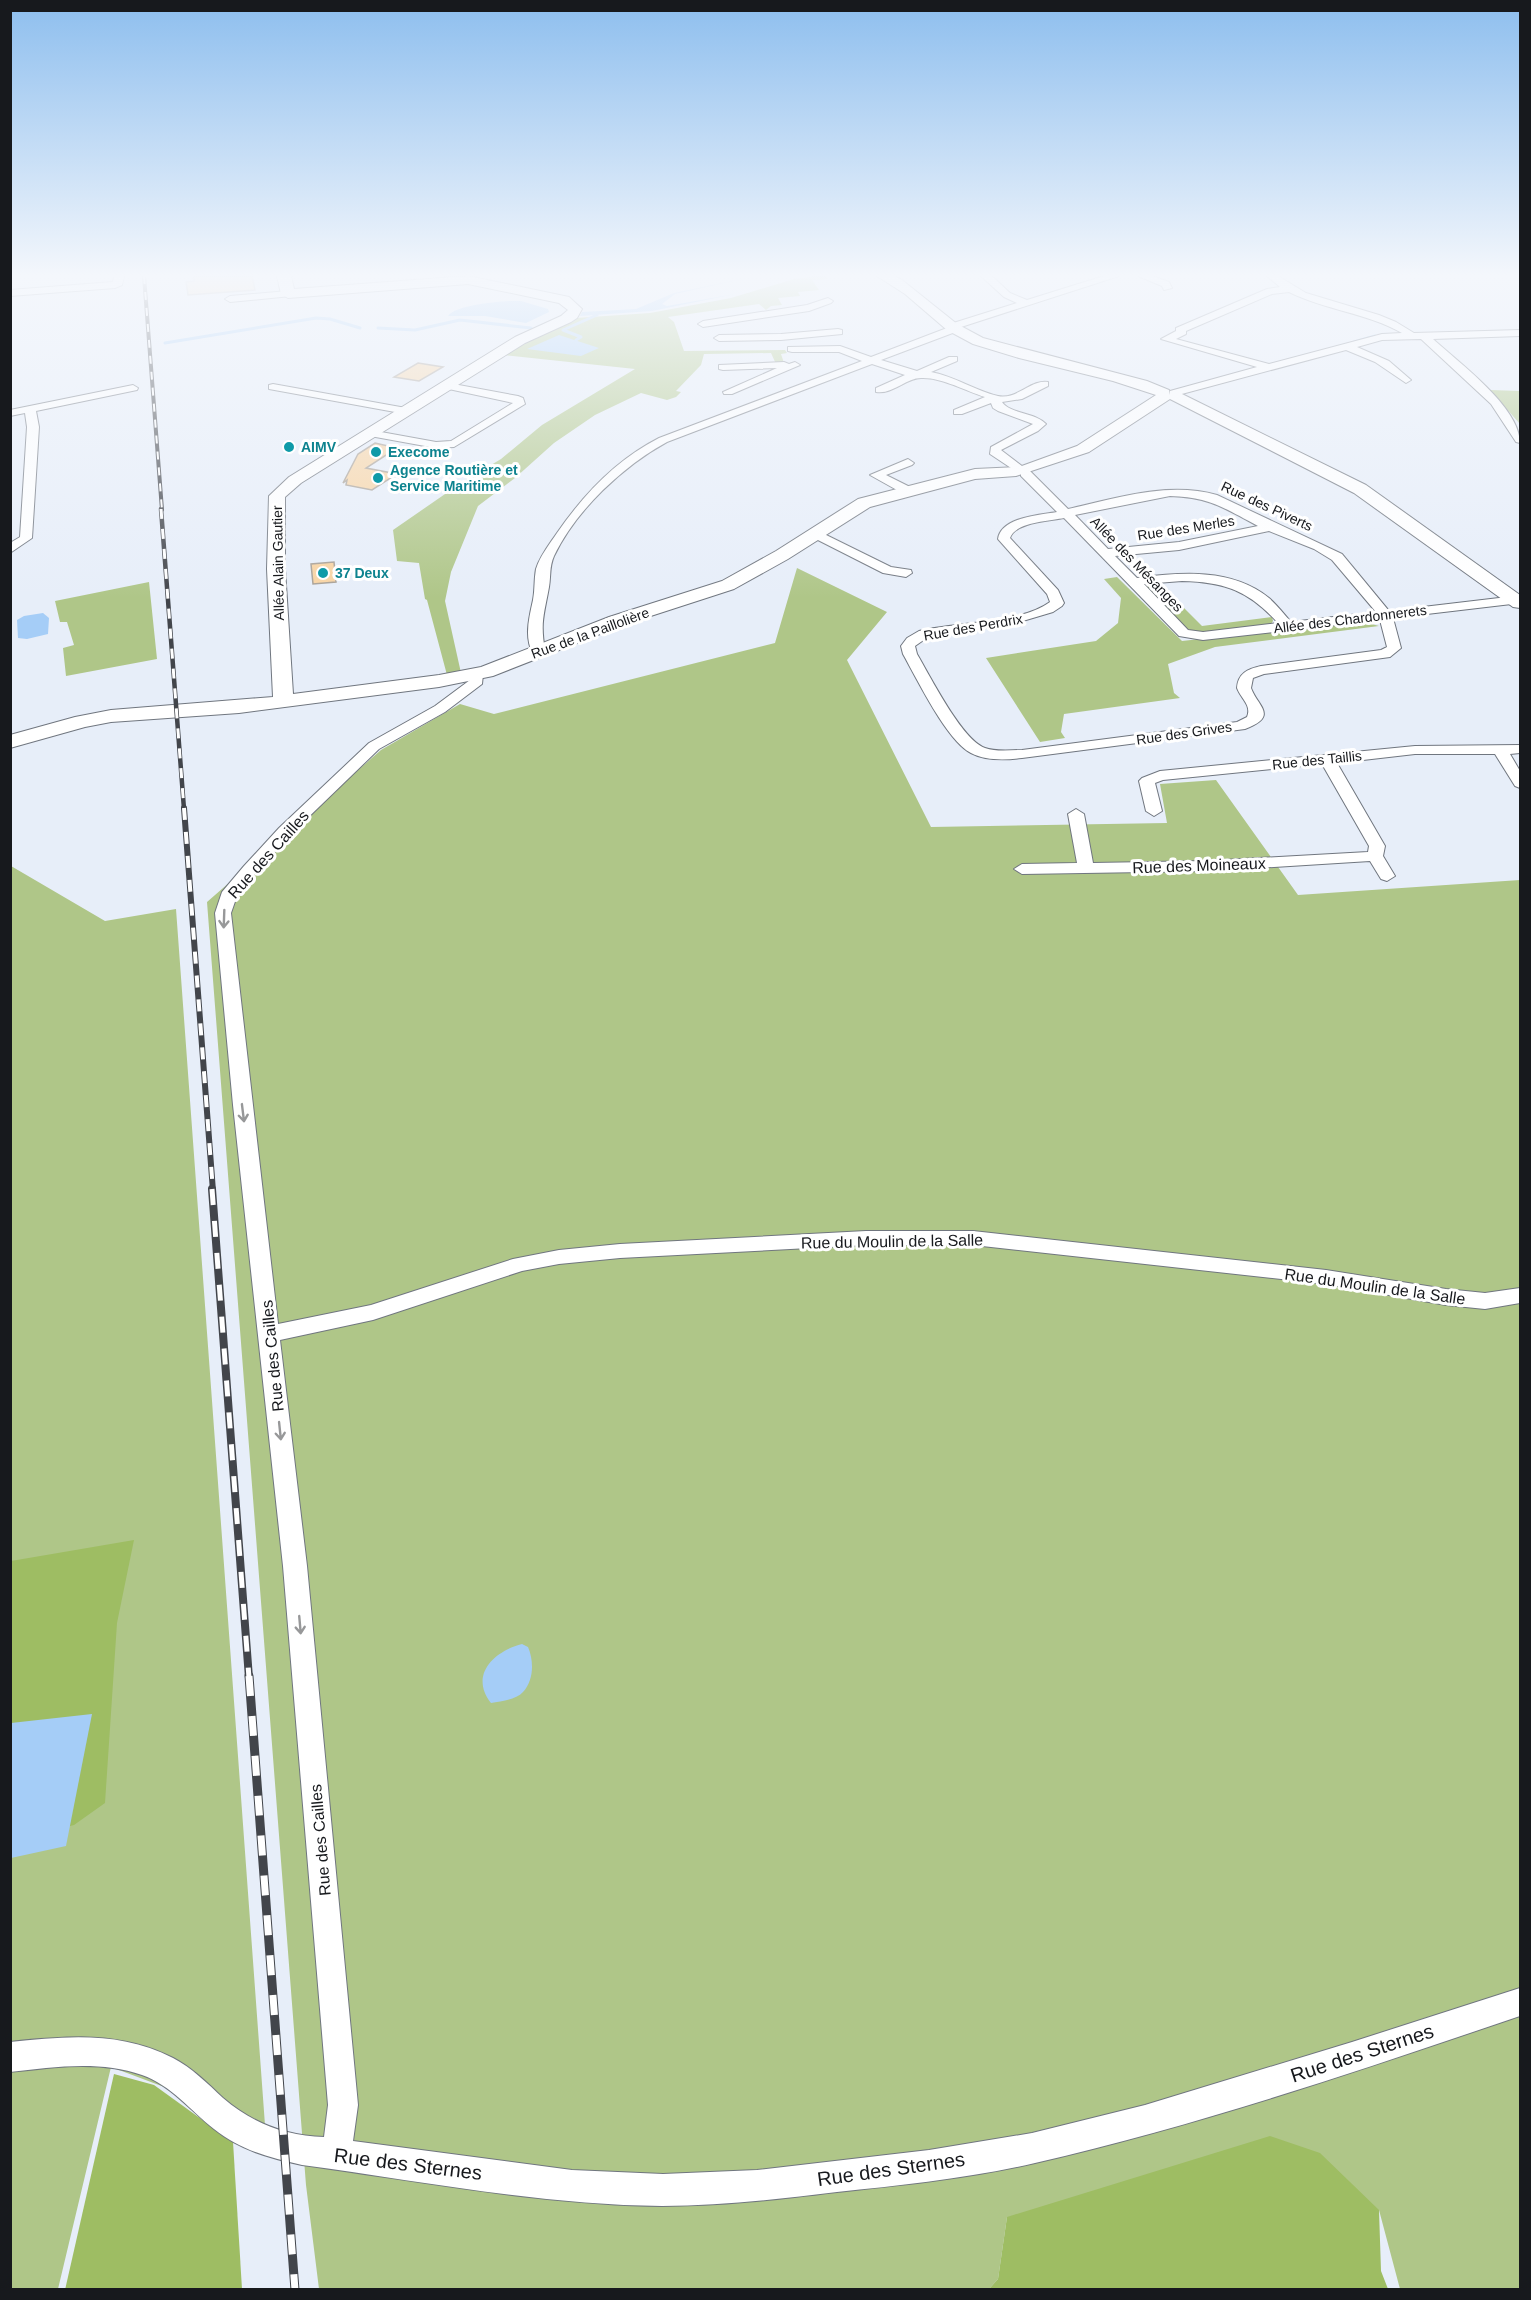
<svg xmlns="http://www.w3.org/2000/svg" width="1531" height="2300" font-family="Helvetica,sans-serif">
	<rect width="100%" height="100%" fill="#e7eef9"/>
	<g fill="#afc688">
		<path d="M817,276h9l2,3 -16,1 7,10 -21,2 2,4 -22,2 4,7 -11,1 -5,4 -7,-6 -91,13 6,5 10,29 101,-1 2,3 -6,1 3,9 -8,1 -5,-11 -67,1 -3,11 -25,26 5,1 -5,5 -9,3 -26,-7 -46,22 -41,28 -39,35 -37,28 -27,66 -6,29 16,72 -14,2 -20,-75 -2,-1 -6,-36 -22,-2 -4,-31 68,-47 40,-24 41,-34 93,-56 -132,-14 73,-37 74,-5 81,-15 63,-19z"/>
		<path d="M1490,390l30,1v33z"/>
		<path d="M797,568l90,44 -40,48 84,167 236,-4 -7,-39 56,-4 82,115 222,-15v1409h-120l-21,-79 -372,7 -9,62 -9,10h-670l-13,-104 -99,-1283 174,-152 79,-46 34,10 281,-71z"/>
		<path d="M1117,577l65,64 178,-20 19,5 -164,21 -47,17 6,29 6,5 -116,16 -3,18 4,6 -25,4 -54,-84 110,-17 22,-18 3,-25 -17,-19z"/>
		<path d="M1157,581l45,45 70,-9 1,4 -2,3c-21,3 -68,15 -85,4 -14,-10 -27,-28 -40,-41l4,-5z"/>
		<path d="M149,582l8,77 -91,17 -3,-28 11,-3 -7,-23h-7l-5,-21z"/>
		<path d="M11,866l94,55 71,-12 89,1216 -154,-58 -53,222 -47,1z"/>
	</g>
	<g fill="#9ebd63">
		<path d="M134,1540l-17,83 -12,180 -31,22 -63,16v-280z"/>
		<path d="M114,2074l40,11 79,57 9,147 -177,1z"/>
		<path d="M1270,2136l50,17 59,57 2,61 7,18h-399l9,-10 9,-62z"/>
	</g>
	<g fill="#a5cdf7">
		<path d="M756,276l-81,18 -13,10 5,2 68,-12 -83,17 -72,5 2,-4 54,-3 38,-16z"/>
		<path d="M509,301h12l27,8 1,3 -23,11 -41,-7h-37c8,-11 47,-14 61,-15z"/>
		<path d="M559,335l40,13 -18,8 -54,-7z"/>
		<path d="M43,613l6,5 -1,16 -21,5 -9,-1 -1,-18 7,-4z"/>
		<path d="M522,1644l6,3c6,14 6,33 -5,45 -7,8 -22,9 -32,11 -22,-28 3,-52 31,-59z"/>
		<path d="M92,1714l-26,132 -55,12v-135z"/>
	</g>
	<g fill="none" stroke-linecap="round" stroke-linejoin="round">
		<g stroke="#a5cdf7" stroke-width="3">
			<path d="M378,328l37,2 45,-10 71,8"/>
			<path d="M576,340l5,-3 -18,-7 34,-15"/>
			<path d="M1354,342l21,-6"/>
			<path d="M165,343l151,-25 14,1 30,9"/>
		</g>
	</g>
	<g fill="#f8d4a4" stroke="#a9a197" stroke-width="1.5">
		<path d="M194,276h58l3,14 -67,5 -2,-13 8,-1z"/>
		<path d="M418,363l25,4 -24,14 -25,-4z"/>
		<path d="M375,443l22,5 -31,20 31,6 -25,16 -26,-5 1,-5 -4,3 15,-29z"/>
		<path d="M334,562l2,20 -23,2 -2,-20z"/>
	</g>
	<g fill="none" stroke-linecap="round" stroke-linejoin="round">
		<defs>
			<g id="street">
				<path d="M114,276h10l-2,9 -7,3 -105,8v-6l103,-8z"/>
				<path d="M981,276h11l18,17 17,7 77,-24h15l-161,52v3l-77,29 36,11 32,-14h8v4l-26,11c23,4 45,19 67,24 19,4 33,-17 50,-14v4l-26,13 -20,3c8,12 33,10 44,22l-8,7 -37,19 21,16v4h7l39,39c48,-11 101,-28 149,-14l125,59 47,57 127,-15 4,1v6l-127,15 8,30 -11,9 -126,17 -11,4 -2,10c7,19 28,28 -6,41l-223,29c-16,2 -36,3 -51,-5 -24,-12 -54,-74 -68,-99l-2,-8 6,-8 12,-7c37,-9 101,-7 131,-29l-3,-8 -49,-55c3,-22 42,-24 59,-27l-36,-36v-5l-7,-1 -24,-16 1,-7 42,-23 -35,-13 -5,-3 -2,-5 -29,11h-8v-4l31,-13c-19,-6 -44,-20 -64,-19 -15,0 -29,17 -45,14v-4l29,-13 -33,-11 -205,78c-44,24 -91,68 -113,114 -5,11 -3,20 -5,31 -5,28 -9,35 -4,64l-2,3h-10c-9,-17 -4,-36 0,-54 2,-10 1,-21 3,-31 4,-13 13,-24 21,-36 27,-39 59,-73 102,-95l203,-77 -23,-9h-47l-4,-1v-4l52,-1 31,11 76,-29v-3l70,-22 -13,-6zM1170,496c39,1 54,12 88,30l-79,16 -71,7 -33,-34zM1064,518l115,118 24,4 177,-20 7,27 -6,3 -120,16c-13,3 -23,7 -24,22 4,11 15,17 10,29l-10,5 -215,28c-12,0 -26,2 -37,-2 -23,-8 -55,-72 -68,-94l-2,-8 13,-9 88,-14 37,-11 9,-6 2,-3 -6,-13 -48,-52c5,-16 40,-17 54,-20zM1269,531l45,18 18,11 44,52 -85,10c-7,-8 -14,-17 -22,-24 -37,-30 -88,-26 -132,-20l-22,-22 64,-6zM1182,581c43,1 67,10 96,42l-75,9 -15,-2 -44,-46z"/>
				<path d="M1138,276h14l17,6 3,6 -8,2 -2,-4z"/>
				<path d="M1267,276h11l28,17 73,22 17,7 18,11 106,-3v6l-87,3c25,23 87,68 87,104l-4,-1 -25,-38 -70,-65 -39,1 -25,7 32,14 22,19 -5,3 -31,-21 -29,-12 -168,45h-8v-4l87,-24 -96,-28 15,-8v-3l91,-39 13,-2zM1289,292c36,18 78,21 113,41l-20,1 -113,30 -93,-25 10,-5v-3l86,-37z"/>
				<path d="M288,291l5,3 -2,2 -61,6 -5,-3 5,-3z"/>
				<path d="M828,298l5,3 -2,2 -22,8 -106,16 -5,-3 5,-3 104,-16z"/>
				<path d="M838,329l4,1v4l-61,6 -62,1 -5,-3 5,-3 62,-1z"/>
				<path d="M784,362l5,2 6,-2 5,3 -68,29h-8l-1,-2 54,-24 -54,2 -4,-1v-4z"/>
				<path d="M448,383l70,13 5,2 2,6 -71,43 -18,1 -66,-12 -6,-3 6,-3 66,12 15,-1 62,-38 -69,-15v-4z"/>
				<path d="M273,384l133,24 6,3 -6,3 -137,-25v-4z"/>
				<path d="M133,385l5,3 -1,2 -101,21 3,16 -7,111 -22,15v-10l10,-6 7,-110 -2,-14 -15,3v-6z"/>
				<path d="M908,459l6,4 -2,2 -26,10 26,13v6h-8l-34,-19z"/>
				<path d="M816,530l75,37 20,3 1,3 -6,4 -23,-4 -71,-36 -2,-3z"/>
				<path d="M476,670l7,4 -1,10 -37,28 -66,37 -88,85 -35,38 -18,21 -7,20 47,411 93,-19 142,-46 46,-9 61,-6 246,-13h107l353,39 120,19 39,4 35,-5v15l-35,6 -39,-4 -120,-21 -353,-39h-107l-246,13 -61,6 -37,7 -149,49 -93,20 27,226 51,539 -5,36 219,29 91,4 94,-4 172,-20 103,-17 113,-28 207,-63 168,-54v28c-159,54 -320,109 -485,147 -65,15 -132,22 -198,29 -58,7 -116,14 -175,14 -120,-1 -241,-25 -360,-41 -32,-7 -62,-15 -88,-36 -23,-18 -43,-44 -72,-54 -42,-15 -89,-8 -132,-3v-30c57,-6 111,-11 163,16 19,10 34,25 50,40 29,25 63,38 101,39l4,-32 -45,-539 -50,-461 -18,-192 7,-21 22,-26 35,-38 90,-85 66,-37 35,-26 -1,-6z"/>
				<path d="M1520,745v8l-10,1 10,17v17l-5,-2 -20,-32h-80l-78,9 48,83 -2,10 12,20 -8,5 -6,-2 -11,-18 -163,10 -185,3 -8,-5 8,-5 55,-1 -9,-49 8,-5 8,5 9,49 114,-2 161,-9 1,-6 -47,-82 -159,16 -8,3 7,28 -8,5 -8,-5 -7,-30 3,-3 18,-7 255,-25z"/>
			</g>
			<path id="secondary" d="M277,276h14l3,13 174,-13 101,21 13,12 -5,9 -6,4 -46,21 -224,140 -16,14v72l8,125 146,-19 42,-8 128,-50 113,-36 54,-30 82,-52 117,-30 44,-2 58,-21 79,-51 -43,-14 -94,-23 -46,-14 -26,-14 -42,-36 -28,-18h17l8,4 55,44 26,14 164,43 22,9 1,5 7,-3 5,2 184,91 154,110v13l-7,-1 -159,-114 -184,-94 -81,53 -73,24 -41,3 -105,28 -82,52 -54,30 -111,36 -130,51 -54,11 -200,26 -128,9 -26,5 -75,21v-13l65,-18 36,-7 162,-13 -6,-128 2,-73 20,-19 226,-140 46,-21 7,-6 -9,-7 -91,-19 -180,14 -7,-4z"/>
		</defs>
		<use href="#street" stroke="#70767f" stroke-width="2"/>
		<use href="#secondary" stroke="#70767f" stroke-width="2"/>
		<use href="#street" fill="#fff" fill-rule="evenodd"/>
		<use href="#secondary" fill="#fff" fill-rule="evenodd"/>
		<defs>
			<path id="rail-far4" d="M144,276l18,234"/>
			<path id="rail-far3" d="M161,509l23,300"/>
			<path id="rail-far2" d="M184,808l29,383"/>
			<path id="rail-far1" d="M212,1189l37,489"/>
			<path id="rail" d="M249,1676l46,614"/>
		</defs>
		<use href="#rail-far4" stroke="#42454b" stroke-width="4"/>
		<use href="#rail-far3" stroke="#42454b" stroke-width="4.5"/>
		<use href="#rail-far2" stroke="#42454b" stroke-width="6"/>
		<use href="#rail-far1" stroke="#42454b" stroke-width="8"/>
		<use href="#rail" stroke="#42454b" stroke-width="9"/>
		<use href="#rail-far4" stroke="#fff" stroke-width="2" stroke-dasharray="8" stroke-linecap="butt"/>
		<use href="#rail-far3" stroke="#fff" stroke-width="3" stroke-dasharray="10" stroke-linecap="butt"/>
		<use href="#rail-far2" stroke="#fff" stroke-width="4" stroke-dasharray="12" stroke-linecap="butt"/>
		<use href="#rail-far1" stroke="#fff" stroke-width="5" stroke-dasharray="16" stroke-linecap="butt"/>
		<use href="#rail" stroke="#fff" stroke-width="7" stroke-dasharray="20" stroke-linecap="butt"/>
	</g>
	<defs><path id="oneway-shaft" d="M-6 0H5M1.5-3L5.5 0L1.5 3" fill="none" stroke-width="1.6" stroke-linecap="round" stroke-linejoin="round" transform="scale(1.5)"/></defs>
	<g stroke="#979899">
		<use href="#oneway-shaft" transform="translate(224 919) rotate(92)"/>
		<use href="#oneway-shaft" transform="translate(243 1113) rotate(83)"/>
		<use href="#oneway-shaft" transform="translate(280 1431) rotate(84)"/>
		<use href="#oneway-shaft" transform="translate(300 1625) rotate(85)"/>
	</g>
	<linearGradient id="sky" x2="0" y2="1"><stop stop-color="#8dbeee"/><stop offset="0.46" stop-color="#f4f7fc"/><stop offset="1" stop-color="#f4f7fc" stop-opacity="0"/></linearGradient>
	<rect width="1531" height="598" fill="url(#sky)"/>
	<g fill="#0f9aa8" stroke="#fff" stroke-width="2">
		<circle cx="289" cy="447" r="6"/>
		<circle cx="376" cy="452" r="6"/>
		<circle cx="378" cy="478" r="6"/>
		<circle cx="323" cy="573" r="6"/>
	</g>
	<g text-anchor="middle" stroke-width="6" stroke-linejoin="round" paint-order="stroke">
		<g font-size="14" font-weight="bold" fill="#0d838f" stroke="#fff" text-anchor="start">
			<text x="301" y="452">AIMV</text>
			<text x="388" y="457">Execome</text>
			<text x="390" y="475">Agence Routière et<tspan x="390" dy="16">Service Maritime</tspan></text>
			<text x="335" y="578">37 Deux</text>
		</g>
		<g font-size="14" fill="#17191d" stroke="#fff">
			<text transform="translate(1267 506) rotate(25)" y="5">Rue des Piverts</text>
			<text transform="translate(1186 528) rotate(-9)" y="5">Rue des Merles</text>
			<text transform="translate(278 563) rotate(-91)" y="5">Allée Alain Gautier</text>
			<text transform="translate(1137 564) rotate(46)" y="5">Allée des Mésanges</text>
			<text transform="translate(1350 619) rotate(-7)" y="5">Allée des Chardonnerets</text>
			<text transform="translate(973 627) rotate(-10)" y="5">Rue des Perdrix</text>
			<text transform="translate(590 633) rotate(-20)" y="5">Rue de la Paillolière</text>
			<text transform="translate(1184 733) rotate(-8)" y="5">Rue des Grives</text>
			<text transform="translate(1317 760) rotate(-6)" y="5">Rue des Taillis</text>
		</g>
		<g font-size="16" fill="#17191d" stroke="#fff">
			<text transform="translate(268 854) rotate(-48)" y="6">Rue des Cailles</text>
			<text transform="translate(1199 865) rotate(-2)" y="6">Rue des Moineaux</text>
			<text transform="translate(892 1241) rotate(-1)" y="6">Rue du Moulin de la Salle</text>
			<text transform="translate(1375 1286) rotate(8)" y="6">Rue du Moulin de la Salle</text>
			<text transform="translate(272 1356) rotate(-96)" y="6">Rue des Cailles</text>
			<text transform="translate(320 1840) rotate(-95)" y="6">Rue des Cailles</text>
		</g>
		<g font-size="20" fill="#17191d" stroke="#fff">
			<text transform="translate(1362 2053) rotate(-18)" y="7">Rue des Sternes</text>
			<text transform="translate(408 2164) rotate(7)" y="7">Rue des Sternes</text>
			<text transform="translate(891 2169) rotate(-8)" y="7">Rue des Sternes</text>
		</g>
	</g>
	<rect width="1531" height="2300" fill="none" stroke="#17191d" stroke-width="24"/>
</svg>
